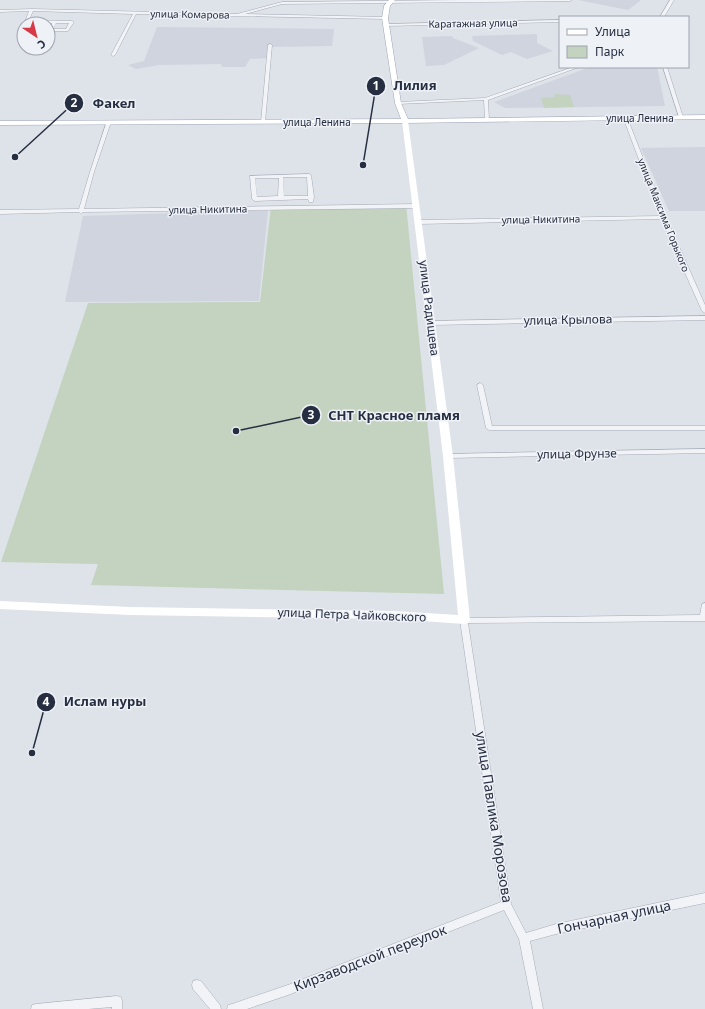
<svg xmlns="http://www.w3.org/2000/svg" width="705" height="1009" font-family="'Noto Sans',sans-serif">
	<rect width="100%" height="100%" fill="#dee2e9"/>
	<g fill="#d0d4de">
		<path d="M578,0h63l-13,10z"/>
		<path d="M157,27l177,2 -2,17 -61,1v11l-21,1 -5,8h-23l-1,-3 -62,1 -23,4 -8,-4 16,-4z"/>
		<path d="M537,34v9l16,8 -26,8 -16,-7 -9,3 -29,-14 -1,-5z"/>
		<path d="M452,36l1,2 26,10 -35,17 -18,1 -4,-29z"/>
		<path d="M590,67h67l8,39 -160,2 -11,-6z"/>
		<path d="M705,147v64h-36l-28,-63z"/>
		<path d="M268,210l-9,91 -194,1 18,-86z"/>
	</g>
	<g fill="#c3d3bf">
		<path d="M554,94l16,1 4,12 -30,1 -3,-10 14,-1z"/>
		<path d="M406,204l38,390 -353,-9 7,-21 -97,-2 87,-259 172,-1 11,-96z"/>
	</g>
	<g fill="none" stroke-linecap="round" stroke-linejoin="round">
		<defs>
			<g id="street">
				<path d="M462,0h110l-2,1 -288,3 -37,10 141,3 1,1 -2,1 -249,-5 -21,41 -2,1 -2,-1 22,-41 -100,-3 -4,9 43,1 2,1 -6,9h-17l-2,-1 3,-7 -27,-1 4,-11 -29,1v-2l32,-1 205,5 45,-12zM56,23h13l-3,6h-13z"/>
				<path d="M670,0h4l-10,17h-4z"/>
				<path d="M560,20v2l-174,4 -2,-1 2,-1z"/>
				<path d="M270,44l2,1 -7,77 -2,1 -2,-1 7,-77z"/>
				<path d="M573,67h6l-91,33 1,20 -2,1 -2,-1 -1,-20 -86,4 -2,-1 2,-1 87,-4z"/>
				<path d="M663,67h4l16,50v1l-4,-1z"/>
				<path d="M623,116l4,1 39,100 39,88v8l-3,-2 -41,-92 -243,5 -3,-2 3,-2 242,-4 -37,-99z"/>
				<path d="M107,121l4,1 -17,50 -10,37 332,-5 3,2 -3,2 -333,4 -2,2 -2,-2 -79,2v-4l79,-1 11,-37z"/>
				<path d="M309,174l2,1 3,22 -1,5h-4l-1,-3 -53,2 -3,-2 -2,-23zM283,177h24l1,19h-24zM255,178h24l-1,18 -21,1z"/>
				<path d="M705,316v4l-274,5 -3,-2 3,-2z"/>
				<path d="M480,383l3,2 9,41h213v4h-216l-3,-2 -9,-43z"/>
				<path d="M705,449v4l-257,5 -3,-2 3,-2z"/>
				<path d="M705,603v18l-237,2 43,281 15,29 30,-9 149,-31v10l-149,31 -26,7 13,68h-10l-14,-70 -15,-29 -216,85 -41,14h-20l1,-4 4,-1 56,-19 213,-83 -41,-282 1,-2 239,-3 2,-11z"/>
				<path d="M197,980l4,1 19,24 1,4h-11l-17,-20 -1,-4 1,-4z"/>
				<path d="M117,996l4,1 1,4v8h-10v-2l-24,2h-57l1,-4 4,-1z"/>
			</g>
			<path id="primary" d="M389,0h6l-5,6 -2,12 13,85 7,16 297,-4v4l-300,4 -405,2v-4l401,-2 -6,-16 -13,-85 2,-12z"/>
		</defs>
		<use href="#street" stroke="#a7acb7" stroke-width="1"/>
		<use href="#primary" stroke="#9da5b5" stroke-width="1"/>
		<use href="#street" fill="#f1f3f7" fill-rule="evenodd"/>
		<path fill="#fff" fill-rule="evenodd" d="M405,119l3,2 45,335 17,164 -2,3 -4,1 -70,-5 -264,-4 -130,-6v-8l130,6 264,4 64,4 -15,-159 -41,-335z"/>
		<use href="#primary" fill="#fff" fill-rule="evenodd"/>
	</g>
	<g text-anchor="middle" stroke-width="3" stroke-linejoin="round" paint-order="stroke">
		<g font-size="10" fill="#262e41" stroke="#eef1f6">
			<text transform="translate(190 14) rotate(1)" y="4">улица Комарова</text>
			<text transform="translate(473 23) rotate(-1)" y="4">Каратажная улица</text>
			<text x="640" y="122">улица Ленина</text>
			<text x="317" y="126">улица Ленина</text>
			<text transform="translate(208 209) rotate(-1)" y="4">улица Никитина</text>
			<text transform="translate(664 215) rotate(68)" y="4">улица Максима Горького</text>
			<text transform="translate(541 219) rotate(-1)" y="4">улица Никитина</text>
		</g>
		<g font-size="12" fill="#262e41" stroke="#eef1f6">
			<text transform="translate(429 308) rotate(83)" y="4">улица Радищева</text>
			<text transform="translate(568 320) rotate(-1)" y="4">улица Крылова</text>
			<text transform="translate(577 454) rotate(-1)" y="4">улица Фрунзе</text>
			<text transform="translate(352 615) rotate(2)" y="4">улица Петра Чайковского</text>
		</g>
		<g font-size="14" fill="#262e41" stroke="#eef1f6">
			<text transform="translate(494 817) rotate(81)" y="5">улица Павлика Морозова</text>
			<text transform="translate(614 917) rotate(-12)" y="5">Гончарная улица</text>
			<text transform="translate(370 958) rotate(-21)" y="5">Кирзаводской переулок</text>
		</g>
	</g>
	<path fill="none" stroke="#262e41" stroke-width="1.5" d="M363 165L376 86M15 157L74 103M236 431L311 415M32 753L46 702"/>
	<g fill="#262e41" stroke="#eef1f6" stroke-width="1.5">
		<circle cx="363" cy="165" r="4"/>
		<circle cx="15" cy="157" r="4"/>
		<circle cx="236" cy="431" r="4"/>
		<circle cx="32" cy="753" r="4"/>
		<circle cx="376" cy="86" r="10"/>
		<circle cx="74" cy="103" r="10"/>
		<circle cx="311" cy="415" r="10"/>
		<circle cx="46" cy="702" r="10"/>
	</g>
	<g font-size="12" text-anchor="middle" font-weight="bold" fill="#fff">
		<text x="376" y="90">1</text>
		<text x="74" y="107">2</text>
		<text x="311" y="419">3</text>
		<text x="46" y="706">4</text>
	</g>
	<g font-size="13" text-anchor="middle" font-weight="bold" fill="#262e41" stroke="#eef1f6" stroke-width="3" stroke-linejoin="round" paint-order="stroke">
		<text x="415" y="90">Лилия</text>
		<text x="114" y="108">Факел</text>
		<text x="394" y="420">СНТ Красное пламя</text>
		<text x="105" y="706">Ислам нуры</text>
	</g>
	<rect x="559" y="16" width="130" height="52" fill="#eef1f6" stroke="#9ea3ae"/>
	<rect x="567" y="29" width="20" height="6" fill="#ffffff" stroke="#9ea3ae"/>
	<text x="595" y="36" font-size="12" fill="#262e41">Улица</text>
	<rect x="567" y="46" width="20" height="12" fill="#c3d3bf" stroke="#9ea3ae"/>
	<text x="595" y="56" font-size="12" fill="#262e41">Парк</text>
	<g transform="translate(36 36) rotate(145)"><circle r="19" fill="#eef1f6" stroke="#9ea3ae"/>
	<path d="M0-3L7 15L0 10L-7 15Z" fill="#d73947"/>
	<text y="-6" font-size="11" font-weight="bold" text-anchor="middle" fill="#262e41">С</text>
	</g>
</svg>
